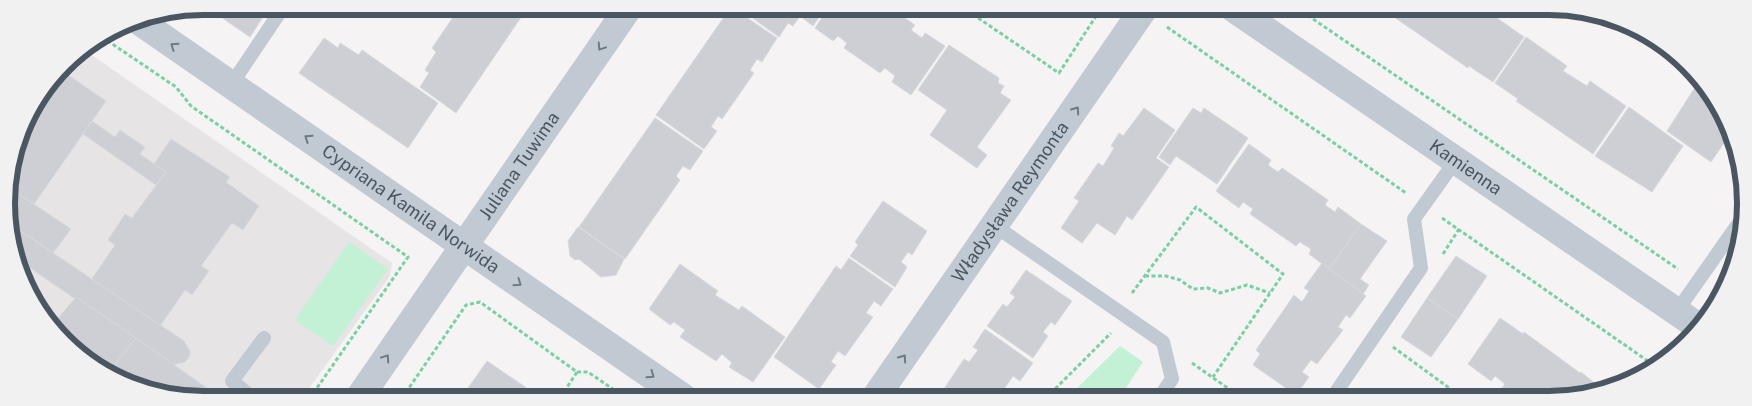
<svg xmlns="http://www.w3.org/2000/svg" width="1752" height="406" font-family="'Public Sans',sans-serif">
	<rect width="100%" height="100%" fill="#f5f3f3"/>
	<path fill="#e6e4e5" d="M83,49l309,214 -2,13 -88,122h-125l-73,-25 -57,-50 -34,-69 -6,-64 20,-74 46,-61z"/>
	<g fill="#c3f1d5">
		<path d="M349,242l39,27 -55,77 -38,-26z"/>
		<path d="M1120,346l23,16 -24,36h-52z"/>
	</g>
	<g fill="#cdcfd5" stroke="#d7d9de">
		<path d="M205,6h65l-20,31z"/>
		<path d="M460,7h68l-72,106 -36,-26 9,-14 -4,-3 11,-18 -4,-4z"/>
		<path d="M731,7l46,31 -15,24 -5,-3 -7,11 4,3 -32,46 -4,-3 -7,11 6,4 -13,18 -48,-34z"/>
		<path d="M742,7h84l-13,19 -13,-10 -7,10 -5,-3 -9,14 -39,-28z"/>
		<path d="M829,7h60l26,18 -4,5 11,8 3,-5 20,13 -34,49 -19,-13 3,-6 -10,-8 -5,5 -36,-25 3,-5 -9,-7 -5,5 -18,-13z"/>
		<path d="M1396,8h77l6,4 4,-4 41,29 -31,45 -24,-16 -1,2 -77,-53z"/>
		<path d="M1526,37l41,29 -4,5 24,15 3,-5 36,25 -33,48 -77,-53 2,-2 -23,-16z"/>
		<path d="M324,38l14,10 2,-5 19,12 3,-5 76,53 -30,45 -109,-75z"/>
		<path d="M949,45l50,33 -1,5 6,3 -4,7 11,7 -34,47 10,8 -10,13 -47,-33 17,-25 -29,-20z"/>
		<path d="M61,70l45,31 -72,103 -26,-17 19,-71z"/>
		<path d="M1705,83l27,54 -4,4 -2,-1 -15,22 -44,-31 27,-42 4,3z"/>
		<path d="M1629,107l54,39 -31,46 -57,-36z"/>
		<path d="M1144,108l31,22 -19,28 13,9 -37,53 -5,-4 -12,19 -18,-12 -15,20 -21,-15 18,-27 -5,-3 24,-35 5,3 11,-18 -3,-2 8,-13 4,3z"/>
		<path d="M1193,108l8,5 3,-5 44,30 -31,46 -41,-28 -6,9 -11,-8z"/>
		<path d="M655,118l48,33 -13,19 -7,-4 -7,10 4,4 -55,79 -46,-32z"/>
		<path d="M92,121l23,16 5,-7 25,17 -5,7 26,18 -10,13 -73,-51z"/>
		<path d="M171,139l59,38 -4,5 33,24 -16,24 -11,-7 -31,43 8,5 -17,24 -7,-5 -25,36 -69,-46 24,-35 -7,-5 17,-26 7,4 34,-46 -12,-8z"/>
		<path d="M1249,144l22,16 -3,5 10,7 4,-4 46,32 -3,5 10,7 3,-5 23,17 -32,45 -20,-15 2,-5 -11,-7 -4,4 -46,-32 3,-5 -10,-7 -4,6 -23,-17z"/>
		<path d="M8,187l63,42 -18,24 -37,-25 -5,6z"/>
		<path d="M883,201l44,30 -15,24 -4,-3 -7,10 6,5 -12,20 -45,-31 8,-11 -3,-3z"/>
		<path d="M1361,224l26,17 -27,38 9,6 -6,9 -34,-25z"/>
		<path d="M578,227l46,32 -8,16 -15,2 -22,-18 -4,1 -5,-4 -2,-15z"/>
		<path d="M16,228l168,113 6,10v5l-5,6 -13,3 -158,-108 -3,-23z"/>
		<path d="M1456,256l31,20 -29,43 -31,-21z"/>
		<path d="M849,258l44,31 -12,17 -7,-5 -8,12 7,4 -28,39 -7,-5 -7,11 5,3 -17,24 -45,-32 62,-91 5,4z"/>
		<path d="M1322,263l44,33 -16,22 -4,-3 -8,12 5,3 -26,34 -6,-4 -9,12 7,5 -13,18 -43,-30 7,-11 -4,-4 38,-55 8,7 7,-11 -5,-3z"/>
		<path d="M680,264l38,27 -3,4 24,15 3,-4 43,31 -32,45 -24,-15 3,-4 -10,-9 -6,7 -36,-24 5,-7 -11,-8 -4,3 -21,-16z"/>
		<path d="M1026,270l46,31 -17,24 -4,-3 -8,10 5,4 -15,22 -46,-32 16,-22 4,3 8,-10 -5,-4z"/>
		<path d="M76,297l60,41 -22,28 -61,-42z"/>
		<path d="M1427,298l31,21 -27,38 -30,-20z"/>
		<path d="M1500,318l23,16 1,-2 56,41 1,-1 22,18 -29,8h-57l-15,-10 3,-4 -10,-8 -4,5 -23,-17z"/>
		<path d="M53,324l61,42 22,-28 85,60h-44l-73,-25 -53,-46z"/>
		<path d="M985,329l48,34 -13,18 -7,-5 -9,13 6,4 -4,5h-68l26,-39 5,3 9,-12 -5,-3z"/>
		<path d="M487,361l47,32 -4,5h-69z"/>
	</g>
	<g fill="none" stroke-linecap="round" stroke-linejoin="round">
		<g stroke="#7ad0a6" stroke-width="3" stroke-dasharray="4 2.5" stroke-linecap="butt">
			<path d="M962,7l97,66 43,-66"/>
			<path d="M1297,8l381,261"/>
			<path d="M1167,27l239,166"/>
			<path d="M102,37l74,50 15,19 217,151 -98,141"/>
			<path d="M1442,218l213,148"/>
			<path d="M1443,254l16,-25"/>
			<path d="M1145,276h21l14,4 13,9 15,-1 12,5 27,-8 23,8"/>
			<path d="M1132,293l64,-86 87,67 -70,103"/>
			<path d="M1393,347l70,51"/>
			<path d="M1192,363l50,35"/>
			<path d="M577,372h11l38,26"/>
			<path d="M402,398l64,-93 14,-3 97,70 -17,26"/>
			<path d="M1046,398l65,-65"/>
		</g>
		<g stroke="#c1cad2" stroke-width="14">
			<path d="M231,85l53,-79"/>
			<path d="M995,226l168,116 9,37 -13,19"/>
			<path d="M1677,311l66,-94"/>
			<path d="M253,398l-21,-17 32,-43"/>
			<path d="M1332,398l89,-130 -7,-49 42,-59"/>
		</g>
		<g stroke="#c1cad2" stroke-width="28">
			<path id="s1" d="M1233,8l466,319"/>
			<path id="s2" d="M136,19l548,379"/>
			<path id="s3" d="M359,398l270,-391"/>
			<path id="s4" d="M875,398l270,-391"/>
		</g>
	</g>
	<defs><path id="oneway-chevron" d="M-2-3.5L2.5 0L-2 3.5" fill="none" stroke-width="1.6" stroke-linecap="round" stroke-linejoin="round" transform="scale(1.25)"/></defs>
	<g stroke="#6e7983">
		<use href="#oneway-chevron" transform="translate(174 46) rotate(-145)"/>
		<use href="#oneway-chevron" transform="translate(601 47) rotate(124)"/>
		<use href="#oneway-chevron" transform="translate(1076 110) rotate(-55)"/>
		<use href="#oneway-chevron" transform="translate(308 138) rotate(-145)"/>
		<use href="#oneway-chevron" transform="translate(518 283) rotate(35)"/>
		<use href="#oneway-chevron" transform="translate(386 358) rotate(-56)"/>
		<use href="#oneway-chevron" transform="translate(903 358) rotate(-55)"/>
		<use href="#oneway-chevron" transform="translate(651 375) rotate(35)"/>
	</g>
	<g text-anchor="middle" stroke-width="5" stroke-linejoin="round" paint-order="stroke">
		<g font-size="18" fill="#4a5661" stroke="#fff">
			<text dy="6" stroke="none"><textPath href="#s3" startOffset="282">Juliana Tuwima</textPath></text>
			<text dy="6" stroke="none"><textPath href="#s1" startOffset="282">Kamienna</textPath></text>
			<text dy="6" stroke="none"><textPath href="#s4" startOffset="238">Władysława Reymonta</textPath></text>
			<text dy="6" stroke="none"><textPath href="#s2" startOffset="334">Cypriana Kamila Norwida</textPath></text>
		</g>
	</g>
	<path d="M0 0H1752V406H0ZM203 15H1549A188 188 0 0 1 1737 203V203A188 188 0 0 1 1549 391H203A188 188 0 0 1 15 203V203A188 188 0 0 1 203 15Z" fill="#f1f1f2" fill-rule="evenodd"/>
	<path fill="none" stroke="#4a5661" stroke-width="6" d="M203 15H1549A188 188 0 0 1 1737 203V203A188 188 0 0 1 1549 391H203A188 188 0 0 1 15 203V203A188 188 0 0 1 203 15Z"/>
</svg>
